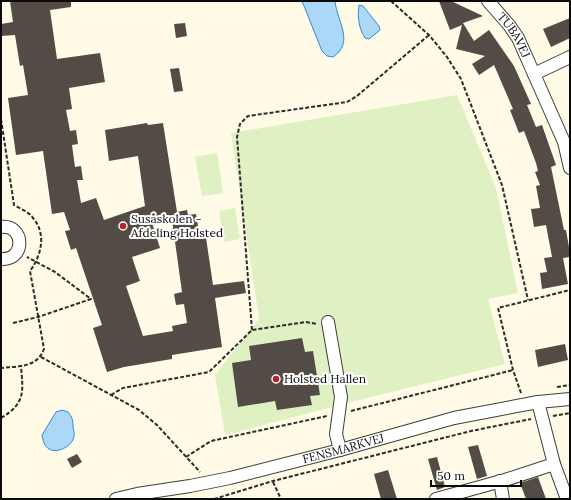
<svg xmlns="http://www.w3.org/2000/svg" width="571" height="500" font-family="Lora,serif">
	<rect width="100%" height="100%" fill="#fffbe7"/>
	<g fill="#dff0c3">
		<path d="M457,95l39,93 22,105 -30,6 17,65 -142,35 -138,36 -10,-60 44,-56 -28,-186z"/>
		<path d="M217,153l6,40 -21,3 -7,-39z"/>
		<path d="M235,208l5,31 -16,3 -5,-31z"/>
	</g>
	<g fill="#abd8f7" stroke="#308ccf">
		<path d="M302,1h33c2,21 20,41 -2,56l-6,-1 -5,-5z"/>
		<path d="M359,5l4,1 16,20 1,4 -11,9 -4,-1c-6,-9 -8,-22 -6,-33z"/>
		<path d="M62,410l6,2c4,5 5,8 5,14 0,3 2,7 1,10 -1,10 -17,18 -25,13 -5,-3 -6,-9 -7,-14l14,-23z"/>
	</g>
	<g fill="#534b46" fill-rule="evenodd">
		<path d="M10,1h61v6l-21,3 7,49 43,-6 5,29 -36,6 3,21 -6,1 4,21 6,-1 2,14 -6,1 3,22 6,-1 2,14h-6l4,23 15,-5 8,22 41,-14 -7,-50 -29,5 -4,-31 42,-7 1,2 15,-2 14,89 10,-2 1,5 8,-1 3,18 6,-1 8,54 31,-4 2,12 -31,5 7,49 -50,8v4l-48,8 -17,5 -14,-44 9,-3 -26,-77 -5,2 -6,-19 5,-1 -6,-18 -12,2 -9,-63 -27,4 -8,-57 20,-3 -5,-30 -3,1 -5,-31 -14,1v-12l12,-2zM172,220l10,72 -8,2 2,11 8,-1 3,19 -15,3 1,5 -30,5 -17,-50 14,-5 -8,-24 28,-9 -8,-25z"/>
		<path d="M439,1h12l32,15 -20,7 11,18 15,-11 25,36 17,38 -4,1 9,22 6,-2 14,40 -5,2 13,63h2l4,23v4l-7,1 5,26 -26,5 -2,-16 7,-1 -3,-14 8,-1 -6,-32 -12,2 -3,-18 9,-1 -4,-22 4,-1 -5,-13 3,-1 -2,-8 -12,-32 -5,2 -9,-23 3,-1 -19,-44 -15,10 -7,-11 13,-8 -29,-7 6,-24 -12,5z"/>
		<path d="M570,18v20l-19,9 -8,-18z"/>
		<path d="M185,23l2,13 -11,2 -2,-14z"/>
		<path d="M179,68l4,23 -9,1 -4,-23z"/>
		<path d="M302,338l3,14 8,-1 7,44 -10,1 2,9 -35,5 -2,-9 -37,6 -6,-44 19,-3 -2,-14z"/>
		<path d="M565,344l3,16 -30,7 -3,-17z"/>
		<path d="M478,445l9,31 -10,3 -9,-32z"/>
		<path d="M77,454l5,8 -10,6 -5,-9z"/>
		<path d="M437,457l8,30 -8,3 -9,-31z"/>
		<path d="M388,470l9,29h-16l-7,-25z"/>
		<path d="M538,477l8,22h-20l-6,-16z"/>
	</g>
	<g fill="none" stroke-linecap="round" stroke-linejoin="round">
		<defs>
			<g id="minor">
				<path id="s1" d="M488,1l21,24 9,13 46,104 6,26"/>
				<path d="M534,74l36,-17"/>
				<path d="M1,227c24,-3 25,34 0,32"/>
				<path d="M328,322l13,75 -5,37 4,16"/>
				<path d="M538,402l16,62 13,35"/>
				<path d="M500,481l3,18"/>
				<path id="s2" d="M116,499l21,-5 53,-8 40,-8 110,-28 114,-32 84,-16 32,-3"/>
				<path d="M436,499l69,-19 49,-16"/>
			</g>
		</defs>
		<use href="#minor" stroke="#3d3d3d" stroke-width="14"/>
		<g stroke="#2c2c2c" stroke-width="2" stroke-dasharray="4 2" stroke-linecap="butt">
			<path d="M391,1l38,34 18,22 14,22 41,106 26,115"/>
			<path d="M1,119l13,86c7,4 15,7 19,13 14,16 8,38 -3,53l14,78c-7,19 -26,17 -43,19"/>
			<path d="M13,323l25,-6 53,-18 -36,-27 -28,-15"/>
			<path d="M252,330l-15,-193 3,-13 8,-8 99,-14 10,-6 72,-61"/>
			<path d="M41,357l98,53 18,15 43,47"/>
			<path d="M557,387l13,-2"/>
			<path d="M521,393l-8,-23 -15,-62 72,-18"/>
			<path d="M111,395l12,-7 86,-16 43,-42 54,-8 11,2"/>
			<path d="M351,411l162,-41"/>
			<path d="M553,416l17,-3"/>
			<path d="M1,418c25,-15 22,-26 20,-52"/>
			<path d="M186,457l25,-16 116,-25"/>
			<path d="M273,482l8,17"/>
			<path d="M214,499l59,-18 198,-50 60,-12"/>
		</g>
		<use href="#minor" stroke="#fff" stroke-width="12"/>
	</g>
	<g fill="#bb2124" stroke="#fff" stroke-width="1.5">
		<circle cx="123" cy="226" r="4"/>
		<circle cx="276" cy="379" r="4"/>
	</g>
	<g text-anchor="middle" stroke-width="4" stroke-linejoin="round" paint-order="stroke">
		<g font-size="12" fill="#0a0a0a" stroke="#fff">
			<text dy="4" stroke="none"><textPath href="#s1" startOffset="43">TUBAVEJ</textPath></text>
			<text dy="4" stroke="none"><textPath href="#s2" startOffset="233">FENSMARKVEJ</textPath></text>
		</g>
		<g font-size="12" fill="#0a0a0a" stroke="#fff" text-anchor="start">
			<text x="131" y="223">Susåskolen -<tspan x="131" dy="14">Afdeling Holsted</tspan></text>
			<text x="284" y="383">Holsted Hallen</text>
		</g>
	</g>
	<rect width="571" height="500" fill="none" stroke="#0a0a0a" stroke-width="4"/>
	<path d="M431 480v6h90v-6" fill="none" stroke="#0a0a0a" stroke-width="2"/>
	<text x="437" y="480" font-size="12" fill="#0a0a0a" stroke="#ffffff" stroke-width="3" paint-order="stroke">50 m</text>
</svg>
